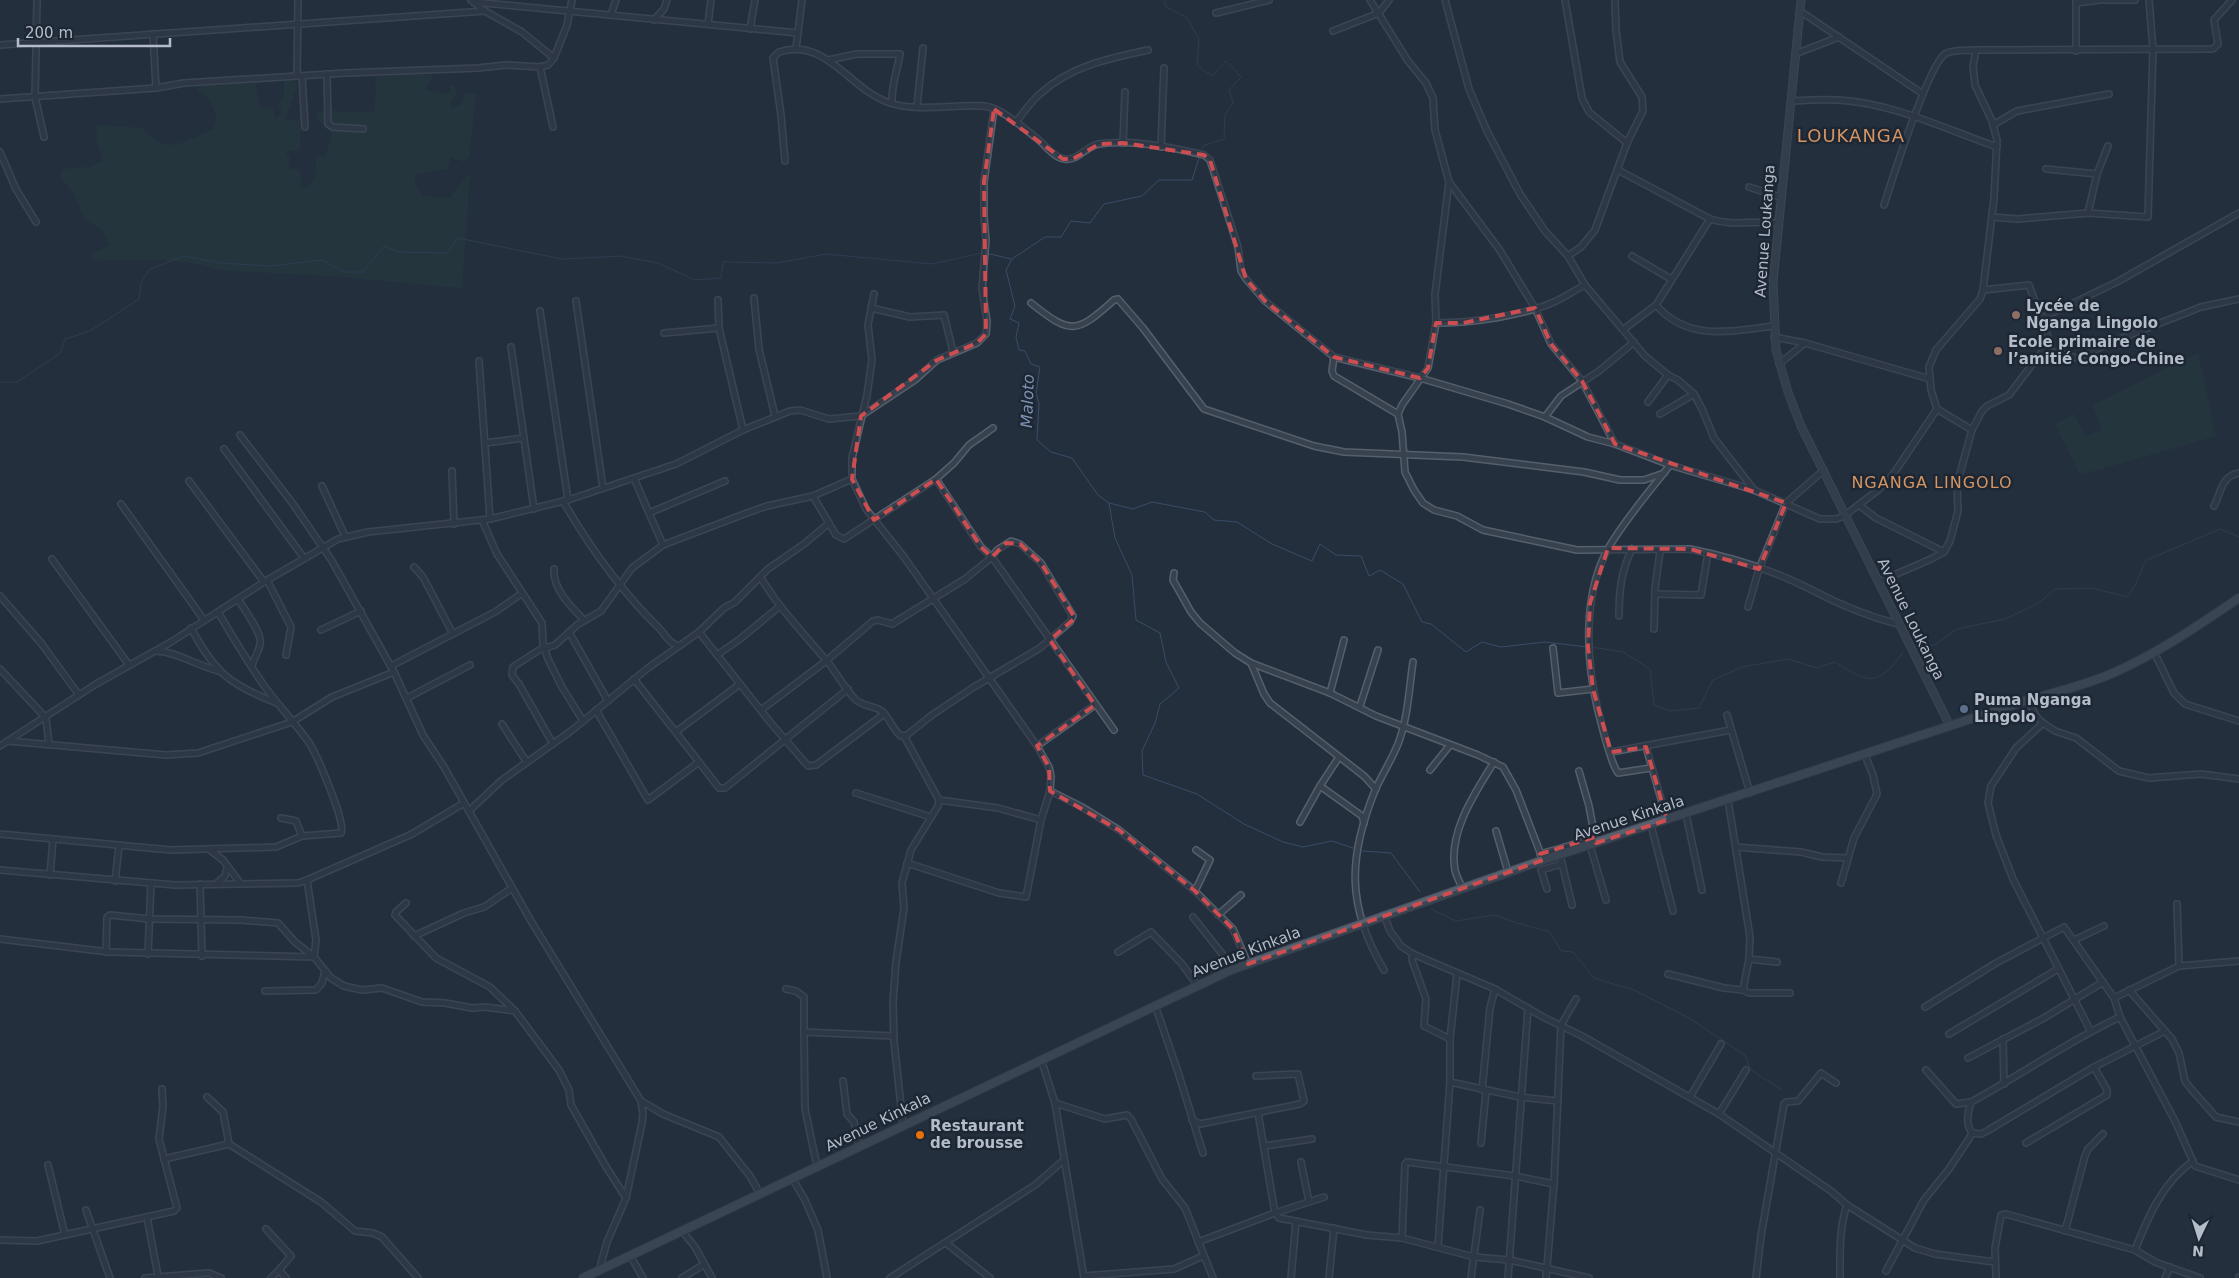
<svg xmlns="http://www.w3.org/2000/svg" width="2239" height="1278" font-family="'DejaVu Sans',sans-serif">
	<rect width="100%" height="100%" fill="#242f3e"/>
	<g fill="#263c3f">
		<path d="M420,73l14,2 -9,15 19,4 6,-2 1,-7 4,1 1,9 -7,10 3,3 10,-4 3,-10h11l-7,63 -5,5 -13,-5 -4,12 -32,6v8l8,13 27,2 20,-26 -8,116 -131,-12 -113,-6c-32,-13 -92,-11 -126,-9v-7l18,-9 -8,-15 -19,-12 -8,-23 -15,-18 3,-8 27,-2 13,-6 -7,-23 1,-13 45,3c27,30 42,13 71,1l4,-13 -9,-18 -11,-8 4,-4 54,-5 5,27 9,-1 4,2 2,9 3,-1 4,-8 -5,-5c8,-5 7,-14 7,-23h11l2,5 -12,34 16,1 -1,29 -12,1 -2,3 4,4 -2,10 12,2 1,16 5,3c11,-8 10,-19 10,-32l9,-1 7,-22 -16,-17 2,-5 15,-2 9,2h32l2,-20 -1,-15z"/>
		<path d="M2198,353l18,83 -136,39 -25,-51 19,-10 11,22 17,-6 -9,-25z"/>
	</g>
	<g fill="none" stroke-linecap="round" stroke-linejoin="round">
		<g stroke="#394c67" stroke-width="1">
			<path d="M1165,0v6l22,12 12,21 -2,26 15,11 14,-15 15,16 -12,13 4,12 -8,13 -1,24 -21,7 -2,5"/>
			<path d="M1200,155l-8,25h-33l-17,16 -38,8 -14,19 -19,-2 -10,16h-16l-33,22 -6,11 9,36 -5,13 9,4 -3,14 3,13 6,1 6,13 9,3 -4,26 3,10 -2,37 14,12 21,6 26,37 11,8 24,6 19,-7 53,10 9,8 23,2 35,22 40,17 8,-17 16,11 25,1 8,20 11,-6 23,14 19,38 9,2 35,28 16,-10 19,5 44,-5 42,5"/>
			<path d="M986,253l25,6"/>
			<path d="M0,382h17l43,-29 5,-14 25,-8 49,-32 2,-17 9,-13 34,-13 37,7 49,3 52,-6 22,12h19l21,-26 14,6 49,1 11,-15 104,21 58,-3 38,7 37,17 26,-2 2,-16 54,1 49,-9 106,10 50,-11"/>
			<path d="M1109,503l6,35 17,37 4,45 24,13 6,29 13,26 -19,16 -5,19 -13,28 1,24 54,19 47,30 39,18 20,5 29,-6 21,7"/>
			<path d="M1591,647l32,5 27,17 4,36 17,6 28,-3 14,-28 29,-13 46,-8 29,9 18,-6c35,22 43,25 68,-10"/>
			<path d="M1916,650l20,-6 21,-15 48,-10 32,-15 18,-15 37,-1 35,9 9,-13 9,-23 75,-32 19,8"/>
			<path d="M1363,851l28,2 29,39"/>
			<path d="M1431,909l25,12 39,-6 22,8 33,9 11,19 12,1 21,26 40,12 55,28 56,37 5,14 32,21"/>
		</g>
		<defs>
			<g id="street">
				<path d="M37,0l-2,97 9,40"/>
				<path d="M1370,0l38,61 18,22 7,15 2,32 14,52 50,67 36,59 16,36 31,37 33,63"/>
				<path d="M1445,0l24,89 18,42 33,63 25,37 23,25 17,29 60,71 23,19 10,5 16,14 8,15 12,29 40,52"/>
				<path d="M1565,0l17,98 7,14 38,31"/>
				<path d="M474,2l324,31"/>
				<path d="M2076,3l24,-3h35"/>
				<path d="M1800,11l123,83"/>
				<path d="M1216,13l53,-13"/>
				<path d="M611,15l5,-15"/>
				<path d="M654,20l10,-11 3,-9"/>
				<path d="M708,24l3,-24"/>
				<path d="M750,29l5,-29"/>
				<path d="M1333,31l46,-18 10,-13"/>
				<path d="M153,34l3,54"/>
				<path d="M0,45l485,-34"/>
				<path d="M796,48l6,-48"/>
				<path d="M2076,51v-51"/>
				<path d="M1795,54l44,-17"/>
				<path d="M554,58l13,-33 5,-25"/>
				<path d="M828,60l29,-6h43c-3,17 -9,33 -8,49"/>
				<path d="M540,67l13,60"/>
				<path d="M327,74l1,50 5,3 30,2"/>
				<path d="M297,76l1,-76"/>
				<path d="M302,76l3,51"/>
				<path d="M0,99l156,-11 28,-5 162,-10 132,-5 28,-3 34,2 8,-2 6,-7 -32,-26 -37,-21 -14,-11"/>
				<path d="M1791,101c16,-1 31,-2 47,-1 55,3 107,29 159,47"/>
				<path d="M917,106l6,-58"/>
				<path d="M1016,122c8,-10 15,-21 25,-29 30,-27 69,-35 107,-43"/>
				<path d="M1993,125l24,-14 92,-17"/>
				<path d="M1123,143l2,-51"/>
				<path d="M1161,147l3,-79"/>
				<path d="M0,152l16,37 20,33"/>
				<path d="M785,161l-4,-46 -8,-57 6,-6c48,-15 69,37 111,51 22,7 48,4 71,3 11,0 24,-2 34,3 14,6 28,18 40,28 10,7 18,21 30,22 13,2 21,-13 34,-15 33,-5 72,3 105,11l6,5 28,87 3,24 5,8 19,22 69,56 86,21 88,26 37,13 43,20 27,7 55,21 84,25 66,29h16l8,-3 34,-26 14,-14 45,-67"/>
				<path d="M2046,169l51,5"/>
				<path d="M1618,170l92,49"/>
				<path d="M1449,182l-14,112 1,29 -8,45 -26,37 -4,9 4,18 3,40 9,18 9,13 11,7 23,6 26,14 94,20 113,-1c40,8 83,21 120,40 28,15 56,27 88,35"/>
				<path d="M1749,187l31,10"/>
				<path d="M1884,205c8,-25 44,-139 61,-151 8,-5 22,-3 31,-4l237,-1 5,-5 -4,-24 18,-20"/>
				<path d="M2088,213l9,-39 11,-28"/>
				<path d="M1992,217l26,2 70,-6 60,4 5,-168 -4,-49"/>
				<path d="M1568,256l13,-9 14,-17 32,-87 16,-32 -1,-14 -22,-35 -4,-32 -1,-30"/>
				<path d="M1632,256l39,23"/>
				<path d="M874,294l-6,31 4,35 -5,35 -15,63v21l14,30 38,48 133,189 12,21 2,9 -1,15 -9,29 -15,77 -27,-4 -92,-30"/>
				<path d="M754,298l5,51 16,67"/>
				<path d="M718,300l1,28 24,102"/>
				<path d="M576,301l27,187"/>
				<path d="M1031,303c40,32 45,31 83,-3l4,-1 25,29 61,81 110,37 30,6 119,5 121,15 36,8h24l20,-7"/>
				<path d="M1656,305c32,37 75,26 118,21"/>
				<path d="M871,308l39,9 34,-2 9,37"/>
				<path d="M540,311l28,189"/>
				<path d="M2042,318l75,-36 122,-69"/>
				<path d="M1436,323c35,0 86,-7 118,-21 11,-5 21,-12 31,-17"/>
				<path d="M1624,329l32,-24 54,-86c25,8 42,1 68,4"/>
				<path d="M664,333l55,-5"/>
				<path d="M1774,337l31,6 125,36"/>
				<path d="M511,347l23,162"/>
				<path d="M2044,350l34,8 34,-16 89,-35 38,-8"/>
				<path d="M1334,357l-2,14 2,5 64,38"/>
				<path d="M479,361l11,158"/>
				<path d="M1779,364l26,-21"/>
				<path d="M1648,402l20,-27"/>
				<path d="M1660,414l34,-20"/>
				<path d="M1545,417l16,-21 38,-25 35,-29"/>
				<path d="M1972,430l-35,-21 -6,-19 -2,-23 7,-17 44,-51 3,-9 11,-92 3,-58 -5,-19 -17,-36 -2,-19 3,-16"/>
				<path d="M240,435l53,69 39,57 62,111 29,63 21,32 87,154 110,180 22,13 56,23 31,39 10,18"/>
				<path d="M485,443l39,-5"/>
				<path d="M224,449l80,109"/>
				<path d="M452,471l2,53"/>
				<path d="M634,478l15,35"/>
				<path d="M936,479l45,68 11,10 122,173"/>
				<path d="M189,481l75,101"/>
				<path d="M322,486l23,50"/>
				<path d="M813,496l23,39 8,4 92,-60 18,-16 15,-18 24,-17"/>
				<path d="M563,501c26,45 59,91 96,127 7,7 9,15 20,18"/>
				<path d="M121,504l83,116"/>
				<path d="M1859,505l17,13 68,34"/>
				<path d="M2214,506c7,-13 7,-30 25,-33"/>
				<path d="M482,520l15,34 45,69 1,21 5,15 14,28 21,34"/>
				<path d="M663,545l-14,-32 76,-32"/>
				<path d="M52,559l77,106"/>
				<path d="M414,567l9,10 30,57"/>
				<path d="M554,569c-2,19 17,38 30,51"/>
				<path d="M1174,573l-1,7 18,32 9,11 35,30 16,10 79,30 46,23 102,39 25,12 13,23 27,70"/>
				<path d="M760,577c5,7 10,15 15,22 17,23 37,44 55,66 8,11 16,25 25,34 8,8 20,6 28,13 7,7 10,18 18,24l6,-1 25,-20 42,-28 66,-39 30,-26 3,-6 -32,-53 -21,-19 -9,-3 -14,9 -5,7 -27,22 -73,45 -14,-4 -5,1 -47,40 -65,49"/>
				<path d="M267,580l24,47 -5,28"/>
				<path d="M1878,582l53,-23 13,-7 6,-11 8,-30 -1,-27 15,-54 10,-19 5,-5 22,-11 38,-50 1,-8 -19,-52 -46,5"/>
				<path d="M1655,594l46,1 7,-42"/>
				<path d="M0,596l41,47 38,52"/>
				<path d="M238,599c6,10 25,35 22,45 -1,8 -6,13 -8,22"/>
				<path d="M1748,607l11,-38 27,-66 38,-33"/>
				<path d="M1619,616c0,-24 2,-45 13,-67"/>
				<path d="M191,628c24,45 39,57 86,75"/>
				<path d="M1654,629l1,-41 5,-37"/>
				<path d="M321,630l40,-19"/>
				<path d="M569,632l39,69"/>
				<path d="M699,632l25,-24 11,-6 33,-33 36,-25 25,-21"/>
				<path d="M1553,648l5,45 35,-4"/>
				<path d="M156,651c22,1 41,15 63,20"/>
				<path d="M2154,652l20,41 11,11 54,17"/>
				<path d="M717,655l23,-16 40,-33"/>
				<path d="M1251,663l13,31 6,9 94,73 12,13"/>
				<path d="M391,666l104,-54 26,-18"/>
				<path d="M0,669l46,49 3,26"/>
				<path d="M634,679l65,83"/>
				<path d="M1330,693l14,-53"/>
				<path d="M407,698l63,-33"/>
				<path d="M2028,700l8,16 7,7 12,8 21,7 43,33 30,7 52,-4 38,5"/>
				<path d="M1360,706l18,-56"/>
				<path d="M596,710l52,90 51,-38 20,26h6l123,-99"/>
				<path d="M1727,715l23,78"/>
				<path d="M2043,723l-27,25 -25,38 -3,17 8,32 17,44 77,151"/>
				<path d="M502,724l24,37"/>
				<path d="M677,731l63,-47"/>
				<path d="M904,736l35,64 59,8 43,12"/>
				<path d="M8,741l158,14 32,-2 94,-31 40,-25 62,-25"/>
				<path d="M553,744l-34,-60 -7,-9 1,-8 26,-17 16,-5 22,-20 24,-14 31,-43 31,-23 84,-32 20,-7 46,-10 39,-17"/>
				<path d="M0,746l96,-62 75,-42 93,-60 74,-43 30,-7 122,-13 78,-19 108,-36 67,-34 47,-19 10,-1 29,9 32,-3 54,-36 22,-20 40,-17 9,-9 1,-13 -5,-32 4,-49 -2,-23v-35l10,-73"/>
				<path d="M1037,746l58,-41"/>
				<path d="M1646,747l21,73"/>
				<path d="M1611,752l120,-22"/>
				<path d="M1651,768l-33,5c-8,-11 -16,-47 -20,-62 -12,-50 -16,-117 11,-164 17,-29 41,-56 61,-82"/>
				<path d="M1430,770l20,-25"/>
				<path d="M1579,771l10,35 7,37"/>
				<path d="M1320,786l42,30 2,7"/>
				<path d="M1050,791l32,16 37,23 76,61 38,38 15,35"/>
				<path d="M856,793l75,24"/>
				<path d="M1728,800l22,137 -1,22 28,3"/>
				<path d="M469,811l33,-31 69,-49 77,-63 51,-36 71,90 38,44 8,-1 68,-51"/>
				<path d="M1686,814l16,76"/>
				<path d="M281,818l15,3 6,15"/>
				<path d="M1300,822l20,-36 19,-29"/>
				<path d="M1651,825l22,86"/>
				<path d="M1496,831l12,41"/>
				<path d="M0,834l171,16 105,-3 26,-11 39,-3c6,-9 -24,-77 -31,-89 -14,-20 -31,-38 -45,-57 -17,-24 -32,-50 -47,-75"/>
				<path d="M1590,845l16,55"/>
				<path d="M1736,847l65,5 21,5 26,1"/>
				<path d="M210,850l13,10 17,23"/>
				<path d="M1567,852l-2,-5 19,-6 2,5"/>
				<path d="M1540,854l25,-7"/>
				<path d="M1560,855l12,50"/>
				<path d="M0,870l175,15 123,-2 9,-3 9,60 -2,17"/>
				<path d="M50,875l3,-36"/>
				<path d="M307,880l105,-46 52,-31"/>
				<path d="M115,881l4,-35"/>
				<path d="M217,883l8,-7 2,-8"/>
				<path d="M1841,883l13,-45 23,-44 -4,-19 -8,-20"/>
				<path d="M200,884l2,72"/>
				<path d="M1462,888c-2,-6 -6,-12 -7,-18 -7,-38 20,-77 39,-108"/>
				<path d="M1547,889l-6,-19 21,-6"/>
				<path d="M1195,891l15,-31 -14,-10"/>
				<path d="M406,903l-10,9 -1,3 41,43 54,29 25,24"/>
				<path d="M2177,904l2,62"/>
				<path d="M1218,915l23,-20"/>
				<path d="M1384,915l6,16 11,15 12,8 82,35 48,28 39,19 137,78 112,77 16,14c-8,23 -7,49 -7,73"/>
				<path d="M1193,917l30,38 8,15"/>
				<path d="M414,936l50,-23 20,-6 28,-19"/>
				<path d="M0,939l109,13 205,5"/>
				<path d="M2074,940l30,-14"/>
				<path d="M106,952l1,-35 3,-2 40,4 91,1 37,3 17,19 19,15 17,21 13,8 18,4 20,-2 40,14 23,1 27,5 13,-1 30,4 44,59 10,20 2,15 34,60 21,33"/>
				<path d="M1118,952l33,-20 31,32 15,21"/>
				<path d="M148,954l3,-71"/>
				<path d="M1413,954l-1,6 14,39 -2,27 26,13"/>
				<path d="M1384,970c-38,-64 -36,-114 -8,-182 7,-15 16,-29 22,-44 10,-26 11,-55 15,-82"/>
				<path d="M1668,974l56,14 19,2 6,-31"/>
				<path d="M786,989l10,2 8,6v35"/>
				<path d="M1743,990l6,3h41"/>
				<path d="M2129,990l43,49 7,14 6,28 7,9 24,27 23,5"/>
				<path d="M265,991l51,-1 6,-7 3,-12"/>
				<path d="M2114,998l65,-32 60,-5"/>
				<path d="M1155,1005l23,67 25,81"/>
				<path d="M1925,1007l71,-44 68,-36 50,71 6,19 55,104 20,45 44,14"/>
				<path d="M1949,1034l109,-65"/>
				<path d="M2003,1039l1,45"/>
				<path d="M1968,1058l76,-40 59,-36"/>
				<path d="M1041,1059l14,44 29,175"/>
				<path d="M1926,1070l30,34 15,-2"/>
				<path d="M843,1081l4,33 7,8 5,24"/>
				<path d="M1450,1082l70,15 38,4"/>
				<path d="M1482,1090l8,-82 5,-19"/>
				<path d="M207,1097l16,15 6,32"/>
				<path d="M1690,1097l31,-53"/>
				<path d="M1055,1103l50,16 22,-4 4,4 31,60 23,29 28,70"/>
				<path d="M1258,1113l17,100 4,5 88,17 35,3 72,19 36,3 79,18"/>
				<path d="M1719,1114l27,-44"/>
				<path d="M1192,1120l8,4 100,-20 4,-3 -6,-27 -42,2"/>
				<path d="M903,1125l-9,-84 -1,-38 3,-41 8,-54 -2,-25 9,-33 27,-44 1,-6"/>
				<path d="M1972,1133l9,1 6,-3 107,-64 71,-36"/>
				<path d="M1481,1143l5,-52"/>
				<path d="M2026,1143l81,-48v-5l-13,-23"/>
				<path d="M1264,1146l48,-7"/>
				<path d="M164,1159l65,-15 92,58 34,29 18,2 9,4 36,41"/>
				<path d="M1301,1162l8,40"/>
				<path d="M48,1165l17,70"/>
				<path d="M817,1166l-12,-57 -1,-77 90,4"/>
				<path d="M792,1178l13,22 13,30 9,48"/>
				<path d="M1847,1205l68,43 20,6 59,8"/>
				<path d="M86,1210l24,68"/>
				<path d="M147,1217l11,59"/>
				<path d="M266,1229l25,27 -12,14"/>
				<path d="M682,1231l13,16 17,31"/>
				<path d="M2065,1231l20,-75 3,-7 15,-15"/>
				<path d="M1402,1238l3,-74 2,-2 108,14 39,8"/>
				<path d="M0,1240l37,1 137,-30 3,-3 -18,-69 4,-33 -1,-17"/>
				<path d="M1198,1242l77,-29 49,-16"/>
				<path d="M946,1243l44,35"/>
				<path d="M1438,1246l12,-164v-43l7,-65"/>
				<path d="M2135,1250c13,-33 27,-67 58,-89"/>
				<path d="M630,1255l13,23"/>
				<path d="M599,1271l8,-29 19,-44 16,-75 1,-9 -2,-13"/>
				<path d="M1886,1271l38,-71 25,-31 21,-32 2,-4c-7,-10 -4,-21 -1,-31 50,-27 97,-61 149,-85"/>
				<path d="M1084,1276l90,-7 29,-13"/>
				<path d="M145,1278l64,-5 12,5"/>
				<path d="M271,1278l8,-8 7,8"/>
				<path d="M682,1278l21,-13"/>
				<path d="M890,1278l145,-93 29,-25"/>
				<path d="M1291,1278l5,-57"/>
				<path d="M1329,1278l5,-50"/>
				<path d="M1471,1278l9,-68"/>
				<path d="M1508,1278l20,-270"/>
				<path d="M1546,1278l8,-94 7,-159 15,-26"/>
				<path d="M1756,1278l5,-42 23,-132 2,-2 12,-1 23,-28 15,10"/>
				<path d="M1996,1278l-1,-30 6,-33 5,-1 129,36 20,12 45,16"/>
				<path d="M2165,1278l5,-11"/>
				<path d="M2239,1278v-1"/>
			</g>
			<path id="secondary" d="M1801,0l-28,282 3,68 12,42 13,34 149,300"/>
			<path id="primary" d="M583,1278l648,-308 318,-112 479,-158c28,-8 58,-15 85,-27 44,-19 86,-48 126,-75"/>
		</defs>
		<use href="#street" stroke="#565f6c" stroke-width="8"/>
		<use href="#secondary" stroke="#565f6c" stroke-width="9"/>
		<use href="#primary" stroke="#414a57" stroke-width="10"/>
		<use href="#street" stroke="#38414e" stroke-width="5"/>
		<use href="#secondary" stroke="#465061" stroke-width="7"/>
		<use href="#primary" stroke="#56606e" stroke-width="8"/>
	</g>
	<path d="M0 0H2239V1278H0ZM994,109l69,50h10l26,-15 24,-1 81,12 6,5 36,119 19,22 69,56 86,21 8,-10 8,-45h27l72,-15 16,36 31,37 33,63 171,59 -27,66 -69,-20 -82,-1 -18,55 -2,44 5,42 18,63 35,-5 21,73 -71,23 -1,-6 -55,17 3,6 -295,104 -15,-35 -38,-38 -76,-61 -69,-39 -1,-24 -12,-21 58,-41 -45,-65 25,-22 -34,-55 -21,-19 -14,-1 -14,14 -11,-10 -45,-68 -62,41 -22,-41 9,-63 76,-56 40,-17 9,-9 -2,-152z" fill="#242f3e" fill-opacity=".55" fill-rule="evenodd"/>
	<path fill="none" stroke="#ce4d50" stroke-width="4" stroke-dasharray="10 6" stroke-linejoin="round" d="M994,109l69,50h10l26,-15 24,-1 81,12 6,5 36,119 19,22 69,56 86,21 8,-10 8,-45h27l72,-15 16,36 31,37 33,63 171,59 -27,66 -69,-20 -82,-1 -18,55 -2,44 5,42 18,63 35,-5 21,73 -71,23 -1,-6 -55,17 3,6 -295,104 -15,-35 -38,-38 -76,-61 -69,-39 -1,-24 -12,-21 58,-41 -45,-65 25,-22 -34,-55 -21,-19 -14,-1 -14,14 -11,-10 -45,-68 -62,41 -22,-41 9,-63 76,-56 40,-17 9,-9 -2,-152z"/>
	<g fill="#8d6e63" stroke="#1d2633" stroke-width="2">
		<circle cx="2016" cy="315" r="5"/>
		<circle cx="1998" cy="351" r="5"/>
	</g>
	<circle fill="#5c6f8a" stroke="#1d2633" stroke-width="2" cx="1964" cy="709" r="5"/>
	<circle fill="#e8710a" stroke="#1d2633" stroke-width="2" cx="920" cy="1135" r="5"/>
	<g text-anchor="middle" stroke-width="5" stroke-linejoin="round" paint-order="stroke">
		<g font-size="15" fill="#b4bcc9" stroke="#1d2633">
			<text transform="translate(1765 231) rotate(-86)" y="5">Avenue Loukanga</text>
			<text transform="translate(1911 619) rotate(64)" y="5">Avenue Loukanga</text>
			<text transform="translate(1629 818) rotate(-18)" y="5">Avenue Kinkala</text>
			<text transform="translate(1246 952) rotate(-21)" y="5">Avenue Kinkala</text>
			<text transform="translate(878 1122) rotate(-26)" y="5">Avenue Kinkala</text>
		</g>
		<g font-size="15" font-weight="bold" fill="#b4bcc9" stroke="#1d2633" text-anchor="start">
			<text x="2026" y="311">Lycée de<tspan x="2026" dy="17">Nganga Lingolo</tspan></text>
			<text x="2008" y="347">Ecole primaire de<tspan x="2008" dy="17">l’amitié Congo-Chine</tspan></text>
			<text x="1974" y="705">Puma Nganga<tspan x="1974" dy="17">Lingolo</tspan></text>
			<text x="930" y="1131">Restaurant<tspan x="930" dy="17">de brousse</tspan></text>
		</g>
		<g font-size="16" font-style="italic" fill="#7c92b1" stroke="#1d2633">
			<text transform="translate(1027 401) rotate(-88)" y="6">Maloto</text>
		</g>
		<g font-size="16" letter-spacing="1" fill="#d59563" stroke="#1d2633">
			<text x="1932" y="488">NGANGA LINGOLO</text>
		</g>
		<g font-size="18" letter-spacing="1" fill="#d59563" stroke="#1d2633">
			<text x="1851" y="142">LOUKANGA</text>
		</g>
	</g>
	<g transform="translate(2199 1238) rotate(184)" stroke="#1d2633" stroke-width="4" paint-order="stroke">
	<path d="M0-4L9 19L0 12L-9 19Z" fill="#b4bcc9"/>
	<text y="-8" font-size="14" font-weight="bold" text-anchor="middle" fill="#b4bcc9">N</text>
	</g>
	<path d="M18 38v8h152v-8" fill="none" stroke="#b4bcc9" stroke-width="2.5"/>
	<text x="25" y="38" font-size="15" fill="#b4bcc9" stroke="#1d2633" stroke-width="4" paint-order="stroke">200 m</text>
</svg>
